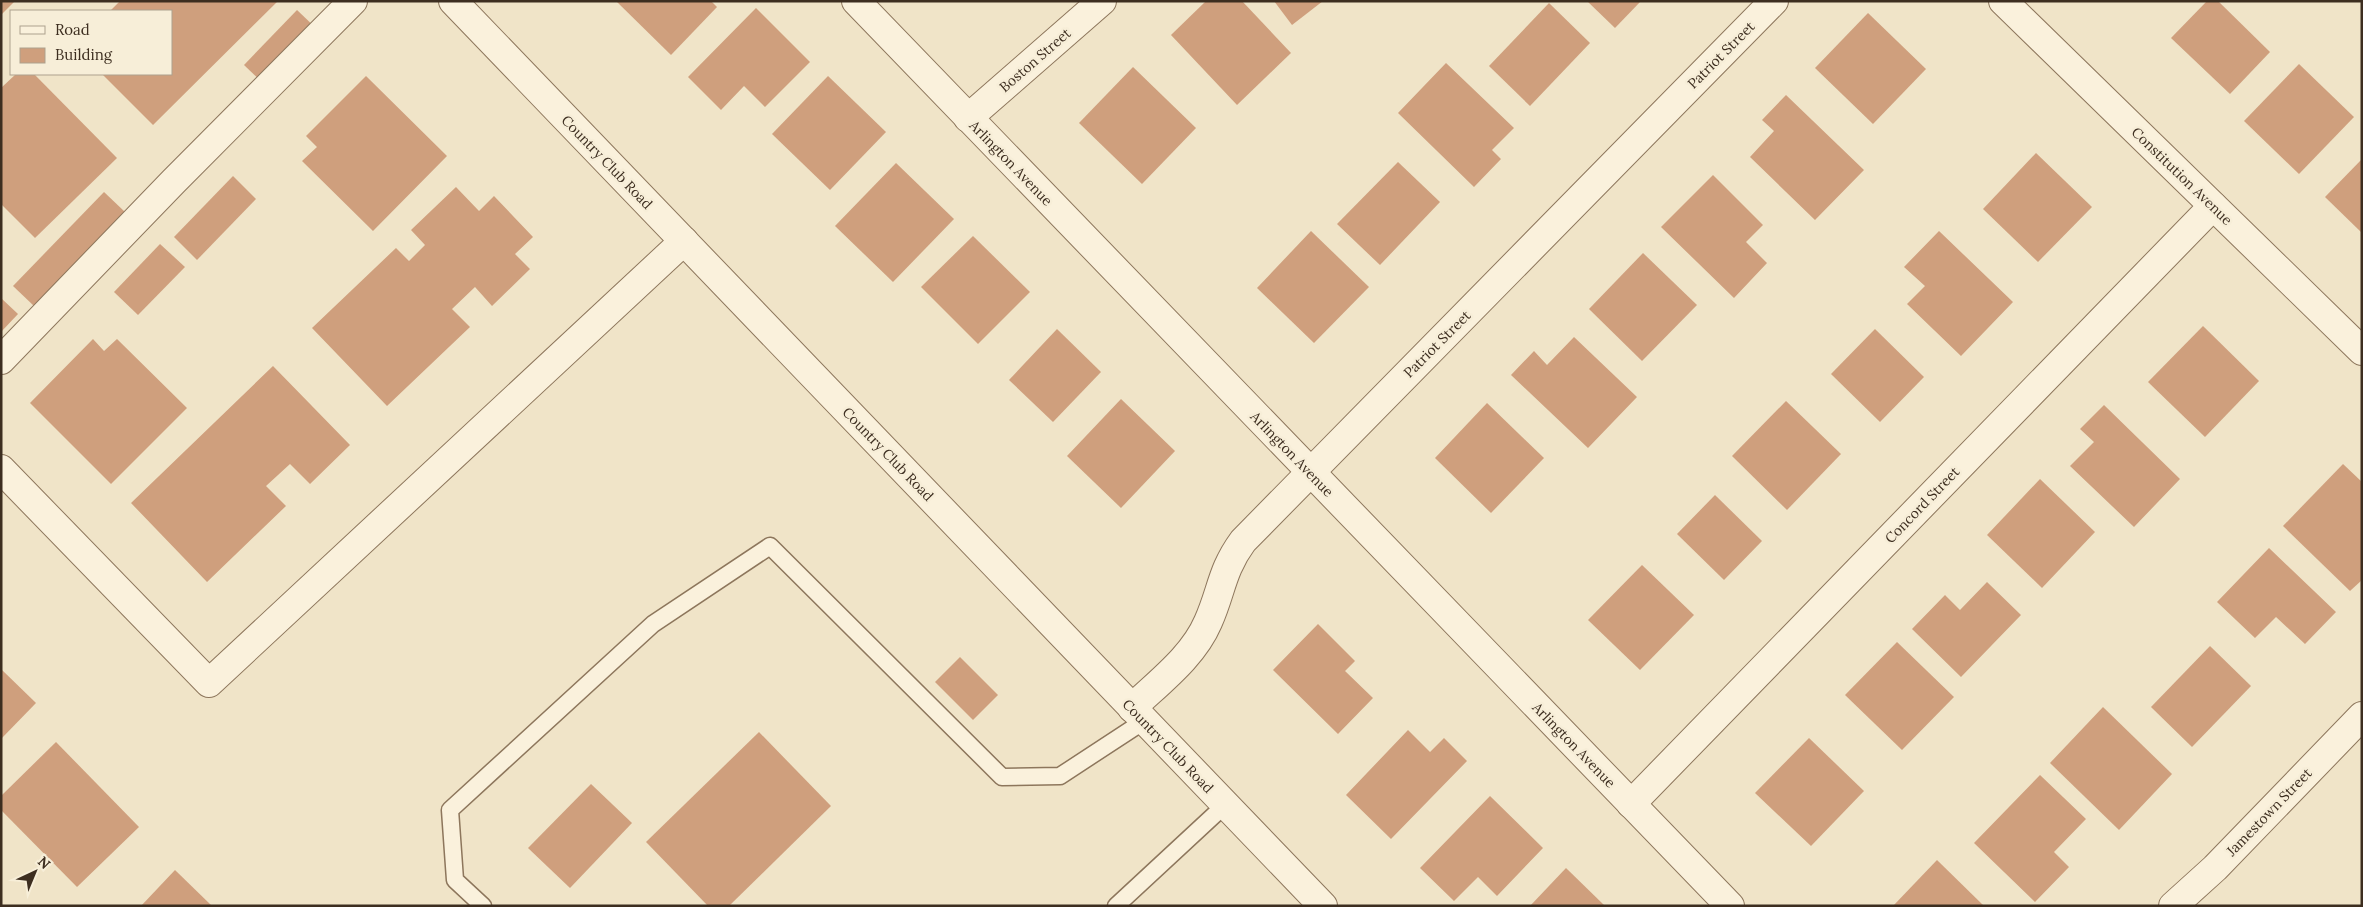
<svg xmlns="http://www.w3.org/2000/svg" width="2363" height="907" font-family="Lora,serif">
	<rect width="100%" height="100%" fill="#f0e4c8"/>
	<g fill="#cf9f7d">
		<path d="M1,1h14l-14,14z"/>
		<path d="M120,1h158l-125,124 -51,-51h69v-63h-61z"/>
		<path d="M616,1h95l6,6 -46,48z"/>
		<path d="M1206,1h36l49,52 -54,52 -66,-70z"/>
		<path d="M1274,1h49l-31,24z"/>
		<path d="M1587,1h54l-26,27z"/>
		<path d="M2207,1h11l52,51 -40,42 -59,-56z"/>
		<path d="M1549,3l41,40 -60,63 -41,-40z"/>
		<path d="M756,8l54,54 -45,45 -21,-21 -23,24 -33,-33z"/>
		<path d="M297,10l22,21 -53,55 -22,-21z"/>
		<path d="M1868,13l58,56 -53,55 -58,-56z"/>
		<path d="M1446,63l68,65 -22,22 9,9 -27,28 -76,-74z"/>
		<path d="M2299,64l55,53 -55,57 -55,-53z"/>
		<path d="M1133,67l63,61 -54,56 -63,-61z"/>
		<path d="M16,74h18l83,84 -82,80 -34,-34v-116z"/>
		<path d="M366,76l81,80 -74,75 -71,-70 15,-14 -11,-11z"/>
		<path d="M828,76l58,56 -56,58 -58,-56z"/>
		<path d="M1786,95l78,75 -49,50 -65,-63 24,-26 -12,-11z"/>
		<path d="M2036,153l56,54 -54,55 -55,-53z"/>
		<path d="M2362,159v74l-37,-36z"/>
		<path d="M1398,162l42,40 -60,63 -43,-41z"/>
		<path d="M896,163l58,56 -61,63 -58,-56z"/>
		<path d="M1713,175l50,50 -17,17 21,21 -33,35 -73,-71z"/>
		<path d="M233,176l23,23 -59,61 -23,-23z"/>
		<path d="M456,187l23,24 15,-15 39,41 -18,17 15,15 -38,37 -17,-19 -23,22 18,18 -83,79 -75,-78 84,-80 13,13 16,-16 -14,-15z"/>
		<path d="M104,192l21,20 -91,94 -21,-20z"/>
		<path d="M1311,231l58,56 -55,56 -57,-55z"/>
		<path d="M1939,231l74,71 -52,54 -54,-52 18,-18 -21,-19z"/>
		<path d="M973,236l57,56 -52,52 -57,-57z"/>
		<path d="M160,244l25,23 -47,48 -24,-23z"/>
		<path d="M1643,253l54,52 -55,56 -53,-52z"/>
		<path d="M1,298l17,16 -17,18z"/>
		<path d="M2203,326l56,55 -54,56 -57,-55z"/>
		<path d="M1057,329l44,43 -48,50 -44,-42z"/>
		<path d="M1875,329l49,48 -44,45 -49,-48z"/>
		<path d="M1574,337l63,60 -49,51 -77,-73 23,-24 13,14z"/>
		<path d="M93,339l11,12 13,-12 70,69 -76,76 -81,-81z"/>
		<path d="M273,366l77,79 -40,39 -20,-20 -24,22 20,20 -79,76 -76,-79z"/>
		<path d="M1121,399l54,52 -54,57 -54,-52z"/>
		<path d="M1786,401l55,53 -54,56 -55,-54z"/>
		<path d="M1487,403l57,55 -53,55 -56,-55z"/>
		<path d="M2104,405l76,74 -46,48 -64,-61 24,-24 -14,-13z"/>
		<path d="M2343,464l19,18v98l-12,11 -67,-65z"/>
		<path d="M2040,479l55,53 -53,56 -55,-53z"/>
		<path d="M1715,495l47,46 -38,39 -47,-46z"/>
		<path d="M2269,548l67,64 -31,32 -29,-27 -21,21 -38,-36z"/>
		<path d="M1642,565l52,50 -54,55 -52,-50z"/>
		<path d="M1987,582l34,33 -60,62 -49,-48 33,-34 15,15z"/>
		<path d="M1318,624l37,37 -10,10 28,27 -35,36 -65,-64z"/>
		<path d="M1897,642l57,55 -52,53 -57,-55z"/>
		<path d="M2210,646l41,40 -59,61 -41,-40z"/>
		<path d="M960,657l38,38 -25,25 -38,-38z"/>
		<path d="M1,669l35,34 -35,36z"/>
		<path d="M2103,707l69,67 -53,56 -69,-67z"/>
		<path d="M1408,730l22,22 14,-14 23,23 -76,78 -45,-44z"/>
		<path d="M759,732l72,74 -102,100h-21l-62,-64z"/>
		<path d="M1809,738l55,53 -53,55 -56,-53z"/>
		<path d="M56,742l83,85 -62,60 -76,-77v-14z"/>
		<path d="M2040,775l46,44 -32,33 15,15 -34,35 -61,-59z"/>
		<path d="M591,784l41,39 -62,65 -42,-40z"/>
		<path d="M1490,796l53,52 -46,48 -19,-19 -24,24 -34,-33z"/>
		<path d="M1937,860l47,46h-91z"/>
		<path d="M1566,868l39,38h-75z"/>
		<path d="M175,870l37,36h-71z"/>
	</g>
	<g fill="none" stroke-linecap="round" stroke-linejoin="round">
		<defs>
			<g id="service">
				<path d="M483,906l-28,-26 -5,-70 203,-186 117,-78 232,231 58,-1 84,-55"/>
				<path d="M1116,906l109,-101"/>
			</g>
			<g id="minor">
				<path d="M856,1l874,905"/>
				<path d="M2003,1l359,350"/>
				<path d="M968,118l134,-117"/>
				<path d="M1,360l173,-179 179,-180"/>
				<path d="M1,469l208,214 475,-442"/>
				<path d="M1132,708c27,-26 61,-51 76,-86 14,-31 13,-51 35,-81l531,-540"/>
				<path d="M1631,804l582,-598"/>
				<path d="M2173,906l42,-38 147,-152"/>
			</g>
			<path id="tertiary" d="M453,1l870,905"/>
		</defs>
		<use href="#service" stroke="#8d765c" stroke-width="19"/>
		<use href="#minor" stroke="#8d765c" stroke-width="30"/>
		<use href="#tertiary" stroke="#8d765c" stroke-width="30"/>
		<use href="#service" stroke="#faf1dc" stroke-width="16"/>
		<use href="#minor" stroke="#faf1dc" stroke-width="28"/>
		<use href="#tertiary" stroke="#faf1dc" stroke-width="28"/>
	</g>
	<g text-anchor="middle" stroke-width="5" stroke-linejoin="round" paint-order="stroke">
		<g font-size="14" fill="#3d2e20" stroke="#f7eed8">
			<text transform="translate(1721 55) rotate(-45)" y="5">Patriot Street</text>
			<text transform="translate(1035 60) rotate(-41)" y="5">Boston Street</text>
			<text transform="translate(607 162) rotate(46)" y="5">Country Club Road</text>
			<text transform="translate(1011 163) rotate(46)" y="5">Arlington Avenue</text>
			<text transform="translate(2182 176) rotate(44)" y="5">Constitution Avenue</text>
			<text transform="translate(1437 344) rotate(-45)" y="5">Patriot Street</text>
			<text transform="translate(888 454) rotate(46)" y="5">Country Club Road</text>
			<text transform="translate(1292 454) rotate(46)" y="5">Arlington Avenue</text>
			<text transform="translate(1922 505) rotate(-46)" y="5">Concord Street</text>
			<text transform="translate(1574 745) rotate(46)" y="5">Arlington Avenue</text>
			<text transform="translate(1168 746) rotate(46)" y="5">Country Club Road</text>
			<text transform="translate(2269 812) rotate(-46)" y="5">Jamestown Street</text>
		</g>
	</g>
	<rect width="2363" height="907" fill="none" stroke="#3d2e20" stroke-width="5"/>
	<rect x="10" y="10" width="162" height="65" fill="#f7eed8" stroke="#ada18e"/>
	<rect x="20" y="26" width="25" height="8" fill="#faf1dc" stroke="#ada18e"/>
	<text x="55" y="35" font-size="15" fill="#3d2e20">Road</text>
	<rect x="20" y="48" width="25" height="15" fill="#cf9f7d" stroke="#ada18e"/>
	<text x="55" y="60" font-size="15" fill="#3d2e20">Building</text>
	<g transform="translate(35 872) rotate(44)" stroke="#f7eed8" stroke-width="4" paint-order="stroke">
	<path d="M0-4L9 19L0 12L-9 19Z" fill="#3d2e20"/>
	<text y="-8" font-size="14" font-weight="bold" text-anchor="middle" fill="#3d2e20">N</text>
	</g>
</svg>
